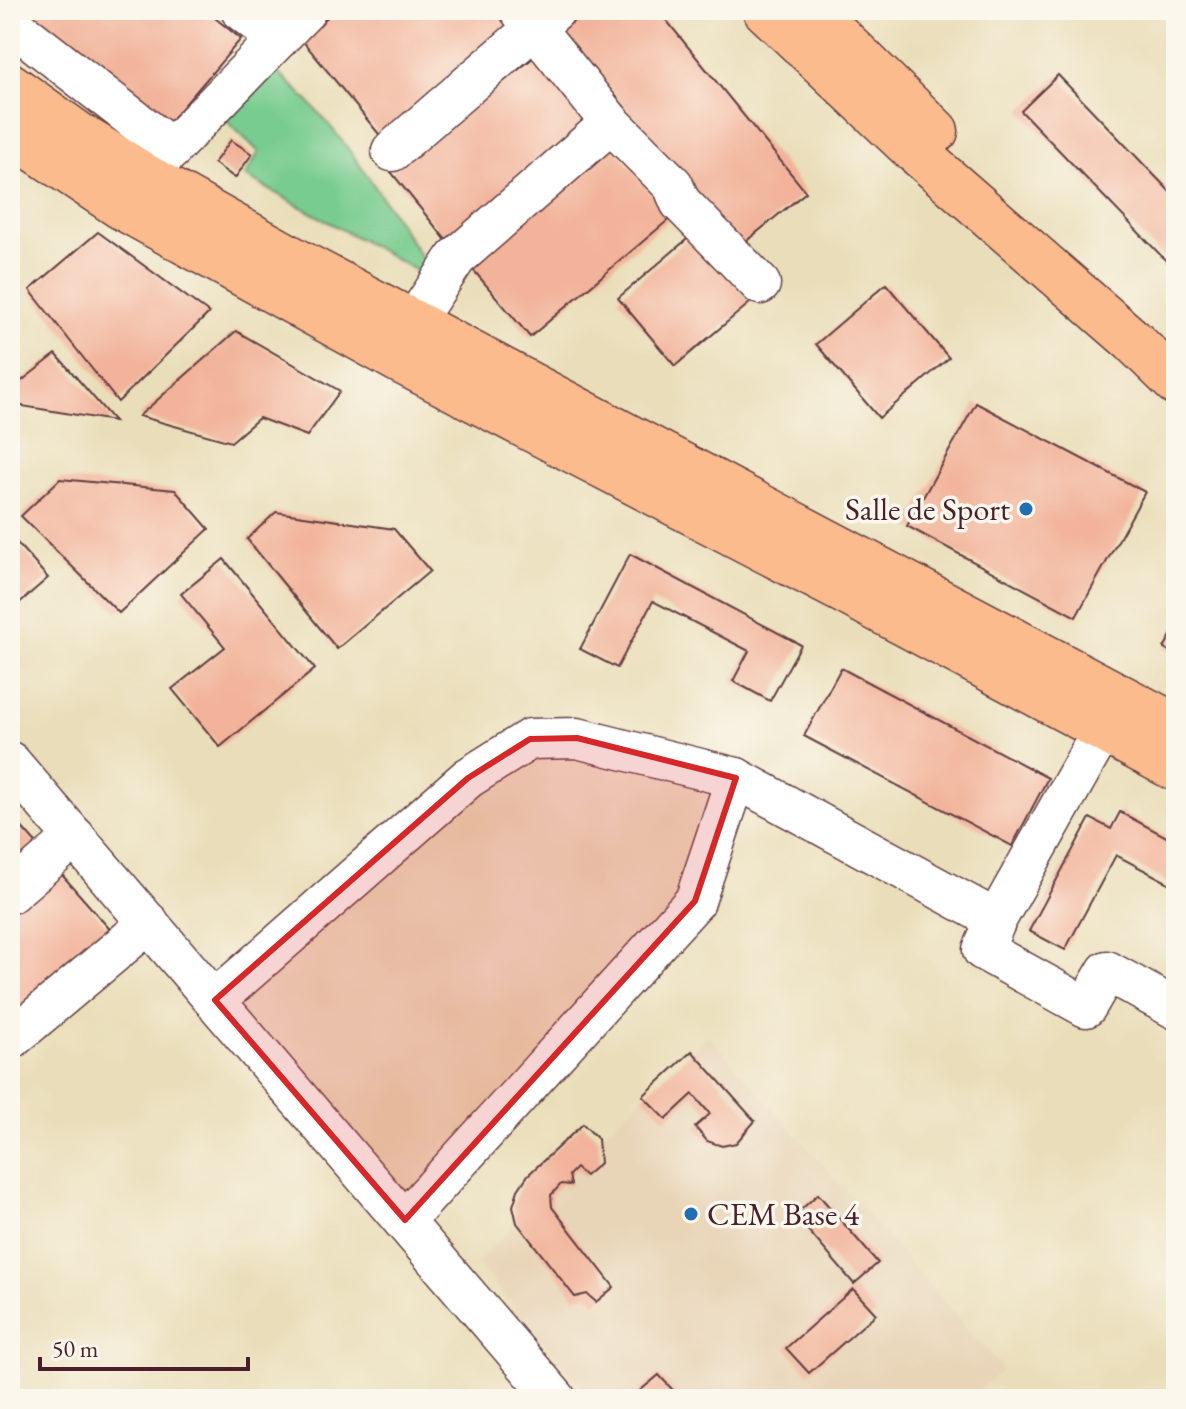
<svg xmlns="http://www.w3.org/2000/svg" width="1186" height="1409" font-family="'EB Garamond',serif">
	<rect width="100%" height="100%" fill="#fbf7ec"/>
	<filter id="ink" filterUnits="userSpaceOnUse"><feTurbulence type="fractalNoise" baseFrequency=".0125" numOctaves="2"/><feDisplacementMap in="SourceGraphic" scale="16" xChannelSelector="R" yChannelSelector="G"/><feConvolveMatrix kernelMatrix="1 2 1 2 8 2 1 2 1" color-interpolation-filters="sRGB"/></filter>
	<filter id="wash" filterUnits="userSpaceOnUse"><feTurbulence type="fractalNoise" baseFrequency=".006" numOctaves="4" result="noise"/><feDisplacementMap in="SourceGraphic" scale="32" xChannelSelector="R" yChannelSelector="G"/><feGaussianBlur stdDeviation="1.8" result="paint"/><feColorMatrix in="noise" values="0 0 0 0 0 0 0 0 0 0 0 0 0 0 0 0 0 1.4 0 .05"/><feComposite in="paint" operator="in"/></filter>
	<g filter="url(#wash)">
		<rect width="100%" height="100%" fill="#eadeba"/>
		<polygon fill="#e8d4b7" points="708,1035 1003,1369 970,1399 592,1399 477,1263 517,1223 513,1206 518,1190 528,1175 583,1124 598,1139"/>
		<path fill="#78cc8f" stroke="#61765d" stroke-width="2" d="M272 68C337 119 384 202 430 270L426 276 245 176 259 152 223 117Z"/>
		<g id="blocks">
			<g fill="#f2b39a">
				<polygon points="26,10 205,10 241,39 169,123"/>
				<polygon points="336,10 496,10 514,32 383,139 301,39"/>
				<polygon points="587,10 658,10 806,192 739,247 562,31"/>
				<polygon points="539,53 598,125 450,245 391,172"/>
				<polygon points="1058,75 1176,198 1176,271 1021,111"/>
				<polygon points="231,140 252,154 235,178 214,163"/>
				<polygon points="613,146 673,216 530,337 470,266"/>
				<polygon points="98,232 209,313 118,402 30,290"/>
				<polygon points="693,234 751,302 675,366 618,298"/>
				<polygon points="886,284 949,358 879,418 816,344"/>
				<polygon points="236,331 340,391 307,436 259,418 231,442 139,416"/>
				<polygon points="56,354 114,421 10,404 10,390"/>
				<polygon points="976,403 1145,492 1076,617 907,526"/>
				<polygon points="60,479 175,490 209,529 119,613 21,516"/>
				<polygon points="276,512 394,529 430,571 337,649 247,539"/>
				<polygon points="10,535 48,578 10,611"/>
				<polygon points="630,554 801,645 770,701 733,681 749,651 653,601 617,668 580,649"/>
				<polygon points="224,559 315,669 220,747 172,689 225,647 181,594"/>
				<polygon points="1176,627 1176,655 1164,648"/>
				<polygon points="841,668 1048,778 1012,846 804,736"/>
				<polygon points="1120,812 1176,842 1176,887 1116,855 1065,950 1029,931 1090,818 1111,829"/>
				<polygon points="10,814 41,849 10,876"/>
				<polygon points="56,868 114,934 10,1025 10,908"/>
				<polygon points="692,1051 755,1121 736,1143 722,1146 707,1141 695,1127 710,1114 693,1094 666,1119 643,1096"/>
				<polygon points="583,1124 598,1139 600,1163 585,1176 576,1168 569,1175 571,1185 561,1184 551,1195 552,1207 614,1287 596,1302 587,1294 575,1297 517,1223 513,1206 518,1190 528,1175"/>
				<polygon points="818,1194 878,1263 854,1284 795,1215"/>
				<polygon points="853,1289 876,1314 809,1373 786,1348"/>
				<polygon points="659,1375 681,1399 630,1399"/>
			</g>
		</g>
	</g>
	<g filter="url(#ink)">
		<use href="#blocks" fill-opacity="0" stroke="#623c40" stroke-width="2"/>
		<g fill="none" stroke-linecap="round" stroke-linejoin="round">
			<defs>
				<g id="minor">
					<polyline points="241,10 278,39"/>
					<polyline points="520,10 611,123 673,185 680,202 760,284"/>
					<polyline points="10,23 172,149"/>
					<polyline points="392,151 555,10"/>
					<polyline points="126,200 145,176 306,10"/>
					<polyline points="413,323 456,258 611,123"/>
					<polyline points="1103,730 996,920 983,950 1086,1007 1107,971 1176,1009"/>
					<polyline points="10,762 556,1399"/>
					<polyline points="10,893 75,837"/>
					<polyline points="215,1000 468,778 530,739 577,738 736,778 996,920"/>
					<polyline points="10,1040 149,923"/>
					<polyline points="405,1220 695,901 736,778"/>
				</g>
				<g id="major">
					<polyline points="765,10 909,146 1132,340 1176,383"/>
					<polyline points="812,10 936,131"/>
					<polyline points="10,85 81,136 145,176 297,261 1176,726"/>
					<polyline points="10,133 121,207 400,361 845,592 1176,769"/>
				</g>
			</defs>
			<use href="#minor" stroke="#623c40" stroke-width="43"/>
			<use href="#major" stroke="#623c40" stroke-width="47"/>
			<use href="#minor" stroke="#fff" stroke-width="40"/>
			<use href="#major" stroke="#fbbb8c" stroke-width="44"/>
		</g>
	</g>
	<path fill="#d62828" fill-opacity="0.2" stroke="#d62828" stroke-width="6" stroke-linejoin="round" d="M577 738 736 778 695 901 405 1220 215 1000 468 778 530 739Z"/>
	<g fill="#1f6fb2" stroke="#fbf7ec" stroke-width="3">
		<circle cx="1026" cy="509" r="8"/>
		<circle cx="691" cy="1214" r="8"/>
	</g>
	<g text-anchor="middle" stroke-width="7" stroke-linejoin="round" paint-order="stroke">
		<g font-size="32" fill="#4a1f2b" stroke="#fbf7ec" text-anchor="end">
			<text x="1010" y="520">Salle de Sport</text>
			<text x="707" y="1225" text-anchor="start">CEM Base 4</text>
		</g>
	</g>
	<rect width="1186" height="1409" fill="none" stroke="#fbf7ec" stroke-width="40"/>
	<path d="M40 1357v12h208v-12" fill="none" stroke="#4a1f2b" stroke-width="4"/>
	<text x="52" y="1357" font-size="24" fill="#4a1f2b" stroke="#fbf7ec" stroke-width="6" paint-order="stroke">50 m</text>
</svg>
